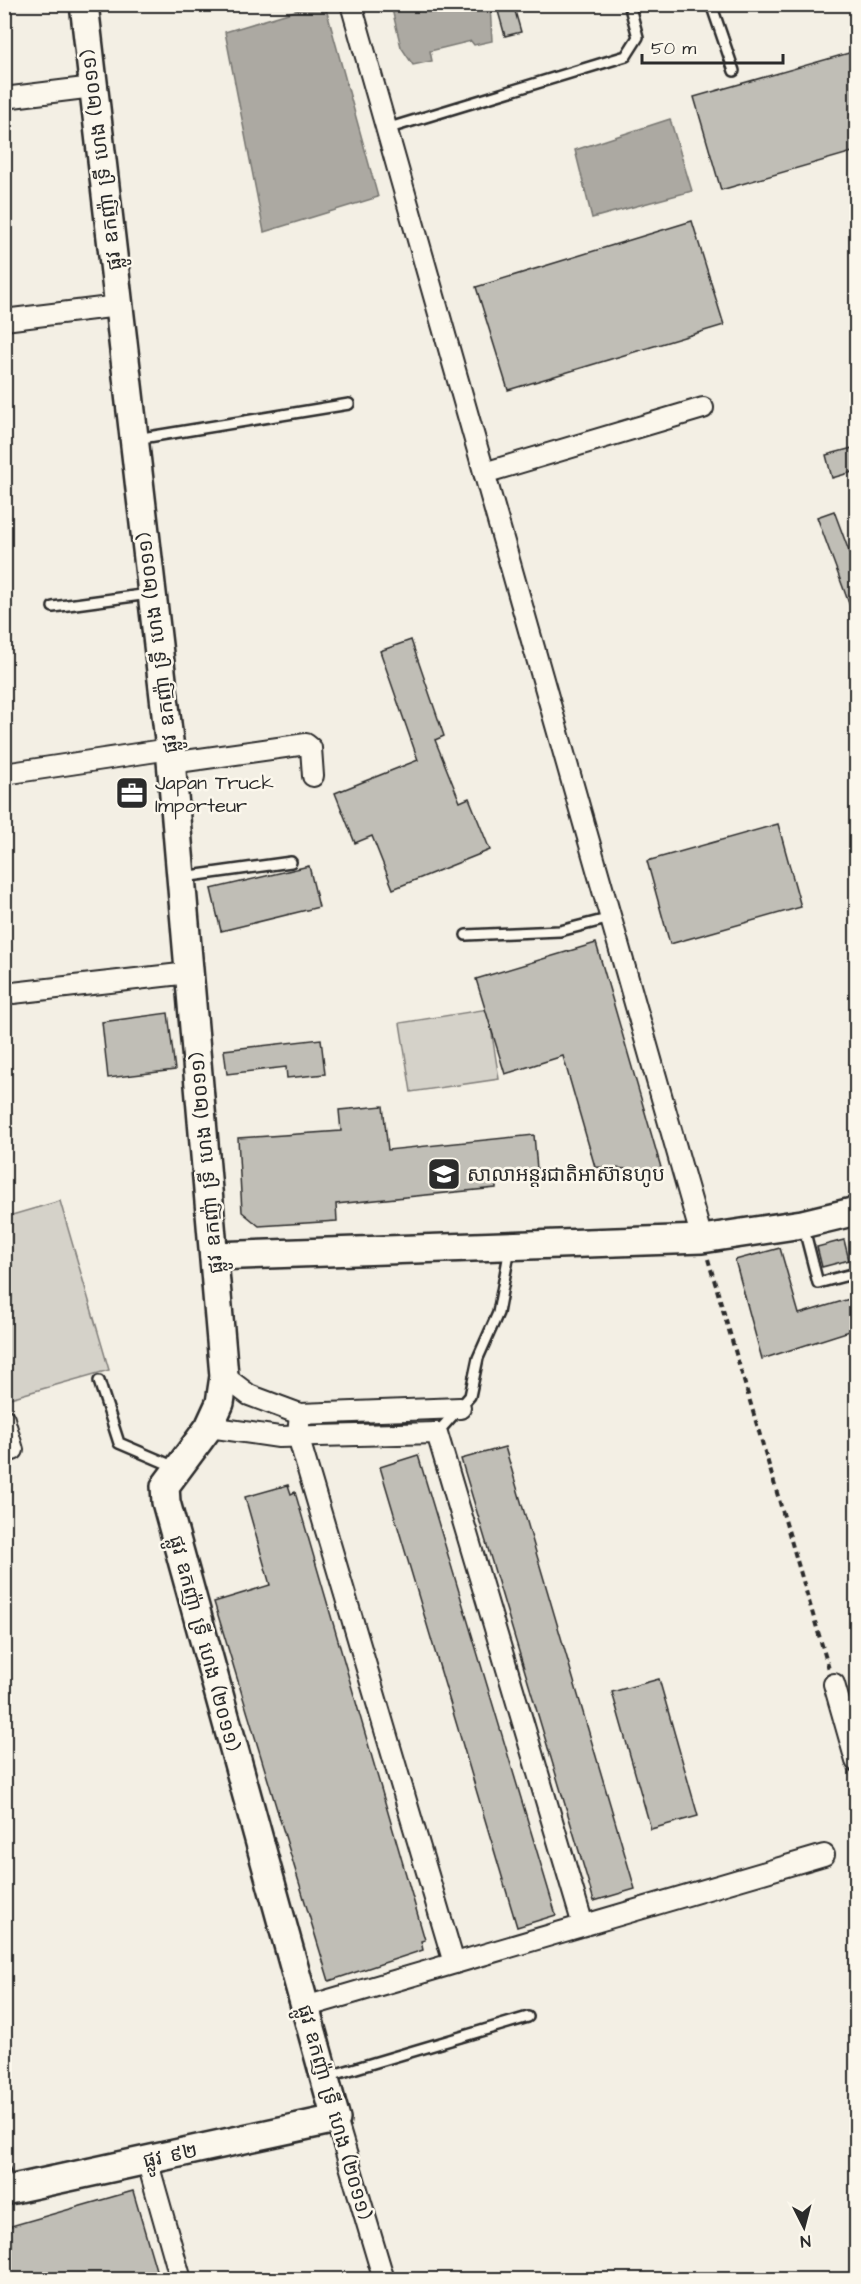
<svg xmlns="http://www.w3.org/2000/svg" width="861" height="2284" font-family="'Architects Daughter','Noto Sans Khmer',sans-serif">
	<rect width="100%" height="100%" fill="#f3efe4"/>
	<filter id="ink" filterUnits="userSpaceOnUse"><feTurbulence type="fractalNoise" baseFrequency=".0167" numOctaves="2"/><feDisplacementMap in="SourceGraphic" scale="12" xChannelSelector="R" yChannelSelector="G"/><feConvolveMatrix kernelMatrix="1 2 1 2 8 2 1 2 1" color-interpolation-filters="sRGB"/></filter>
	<g filter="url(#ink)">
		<g fill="#d5d2c9" stroke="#807e7a" stroke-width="1.5">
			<polygon points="488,1009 499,1079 411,1092 400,1023"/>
			<polygon points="60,1201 109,1370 10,1398 4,1380 5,1217"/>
		</g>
		<g fill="#aca9a2" stroke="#787772" stroke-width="1.5">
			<polygon points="315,5 325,5 378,197 264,232 225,32"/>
			<polygon points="391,5 490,5 492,41 474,45 471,41 430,51 432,61 413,65 401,47"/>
			<polygon points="670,119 692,191 592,218 575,150"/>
		</g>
		<g fill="#c0beb6" stroke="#2b2b2b" stroke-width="1.5">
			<polygon points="496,4 513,4 521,32 505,36"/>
			<polygon points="856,51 856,151 721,190 694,97"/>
			<polygon points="692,221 724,325 508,390 476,287"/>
			<polygon points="856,447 856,471 832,478 826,455"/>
			<polygon points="834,511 856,570 856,617 854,617 817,517"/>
			<polygon points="411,640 444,736 435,740 460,802 469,798 490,850 393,889 372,836 355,843 335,793 418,760 380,651"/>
			<polygon points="778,824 801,907 670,944 647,861"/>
			<polygon points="309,866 319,907 221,931 211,889"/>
			<polygon points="596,943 662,1171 595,1167 563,1056 505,1074 476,979"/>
			<polygon points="168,1013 175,1070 108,1078 102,1022"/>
			<polygon points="321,1039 325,1074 287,1078 286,1067 227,1074 224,1050"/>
			<polygon points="383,1106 388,1150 534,1135 538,1180 496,1184 496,1188 336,1204 337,1221 259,1226 242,1212 238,1138 341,1131 339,1110"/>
			<polygon points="844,1240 849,1260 822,1267 817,1247"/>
			<polygon points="780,1248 799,1314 856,1297 856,1329 762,1359 735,1260"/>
			<polygon points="505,1447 635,1889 594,1901 461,1459"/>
			<polygon points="418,1455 556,1915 517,1927 380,1467"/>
			<polygon points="288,1485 291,1494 295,1492 425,1940 421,1941 423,1950 329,1981 214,1602 270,1585 245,1497"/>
			<polygon points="659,1679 698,1816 651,1829 612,1692"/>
			<polygon points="133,2191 159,2280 4,2280 4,2228"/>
		</g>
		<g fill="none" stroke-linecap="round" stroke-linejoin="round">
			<defs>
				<g id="lane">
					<polyline points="711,4 734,71"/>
					<polyline points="386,129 626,56 638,37 629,4"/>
					<polyline points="136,439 349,404"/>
					<polyline points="53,607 149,594"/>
					<polyline points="183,877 291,862"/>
					<polyline points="466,935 560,931 611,918"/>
					<polyline points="803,1225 818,1283 856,1273"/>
					<polyline points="99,1381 119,1443 175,1467"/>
					<polyline points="437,1433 470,1396 478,1358 498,1313 510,1248"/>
					<polyline points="326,2077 528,2017"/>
					<polyline points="4,2170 10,2187"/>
				</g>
				<g id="street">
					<polyline points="351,4 702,1239"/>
					<polyline points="4,98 93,87"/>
					<polyline points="4,320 118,306"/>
					<polyline points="484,473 703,408"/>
					<polyline points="171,763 306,744 311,748 313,776"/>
					<polyline points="4,774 170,749"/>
					<polyline points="4,994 189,973"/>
					<polyline points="224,1376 249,1395 300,1414 460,1408"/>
					<polyline points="300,1414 298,1436 454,1963"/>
					<polyline points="4,1419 13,1450"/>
					<polyline points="209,1427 279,1437 437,1433 583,1925"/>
					<polyline points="834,1684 856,1761"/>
					<polyline points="305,2007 824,1855"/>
					<polyline points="336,2119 384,2280"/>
					<polyline points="147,2160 181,2280"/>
				</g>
				<g id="secondary">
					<polyline points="214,1256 702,1239 802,1224 856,1211"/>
					<polyline points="4,2191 336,2119 166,1502 165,1486 209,1427 220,1403 224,1376 170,749 84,4"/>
				</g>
			</defs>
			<use href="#lane" stroke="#2b2b2b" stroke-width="14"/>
			<use href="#street" stroke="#2b2b2b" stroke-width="24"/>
			<use href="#secondary" stroke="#2b2b2b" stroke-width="32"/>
			<polyline stroke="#2b2b2b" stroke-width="4" stroke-dasharray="6 4.5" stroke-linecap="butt" points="708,1259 829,1669"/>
			<use href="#lane" stroke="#fbf7ec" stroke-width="9"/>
			<use href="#street" stroke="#fbf7ec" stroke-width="20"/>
			<use href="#secondary" stroke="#fbf7ec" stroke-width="27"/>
		</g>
	</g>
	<defs>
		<symbol id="office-square" viewBox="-11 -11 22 22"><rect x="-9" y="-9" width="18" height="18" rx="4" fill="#2b2b2b" stroke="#fbf7ec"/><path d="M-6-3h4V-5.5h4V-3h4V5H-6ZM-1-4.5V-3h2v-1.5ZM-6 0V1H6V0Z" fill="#fff"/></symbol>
		<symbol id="school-square" viewBox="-11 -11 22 22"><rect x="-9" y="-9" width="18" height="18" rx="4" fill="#2b2b2b" stroke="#fbf7ec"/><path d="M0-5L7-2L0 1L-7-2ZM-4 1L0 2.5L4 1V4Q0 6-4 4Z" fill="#fff"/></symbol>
	</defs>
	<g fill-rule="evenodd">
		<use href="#office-square" x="113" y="774" width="38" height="38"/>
		<use href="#school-square" x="425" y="1155" width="38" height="38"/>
	</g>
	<g text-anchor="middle" stroke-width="5" stroke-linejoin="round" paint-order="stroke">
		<g font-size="20" fill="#2b2b2b" stroke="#fbf7ec">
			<text transform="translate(101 160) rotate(-97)" y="7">ផ្លូវ ឧកញ៉ា ទ្រី ហេង (២០១១)</text>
			<text transform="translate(157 643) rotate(-97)" y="7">ផ្លូវ ឧកញ៉ា ទ្រី ហេង (២០១១)</text>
			<text transform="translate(206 1163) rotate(-95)" y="7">ផ្លូវ ឧកញ៉ា ទ្រី ហេង (២០១១)</text>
			<text transform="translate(205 1643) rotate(75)" y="7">ផ្លូវ ឧកញ៉ា ទ្រី ហេង (២០១១)</text>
			<text transform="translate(335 2112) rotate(74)" y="7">ផ្លូវ ឧកញ៉ា ទ្រី ហេង (២០១១)</text>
			<text transform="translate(170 2155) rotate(-12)" y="7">ផ្លូវ ៩២</text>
		</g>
		<g font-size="20" fill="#2b2b2b" stroke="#fbf7ec" text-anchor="start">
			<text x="155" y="789">Japan Truck<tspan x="155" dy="23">Importeur</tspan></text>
			<text x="467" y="1181">សាលាអន្ដរជាតិអាស៊ានហូប</text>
		</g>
	</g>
	<rect width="861" height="2284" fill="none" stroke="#fbf7ec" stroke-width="24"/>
	<rect x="12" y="12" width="837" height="2260" fill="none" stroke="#2b2b2b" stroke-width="2" filter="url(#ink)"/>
	<g transform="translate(804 2227) rotate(174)" stroke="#fbf7ec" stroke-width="4.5" paint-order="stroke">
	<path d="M0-4.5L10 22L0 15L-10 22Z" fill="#2b2b2b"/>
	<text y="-9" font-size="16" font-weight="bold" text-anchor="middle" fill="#2b2b2b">N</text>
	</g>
	<path d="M642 54v9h141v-9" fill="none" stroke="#2b2b2b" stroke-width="3"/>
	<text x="651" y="54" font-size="18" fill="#2b2b2b" stroke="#fbf7ec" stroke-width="4.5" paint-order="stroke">50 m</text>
</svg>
